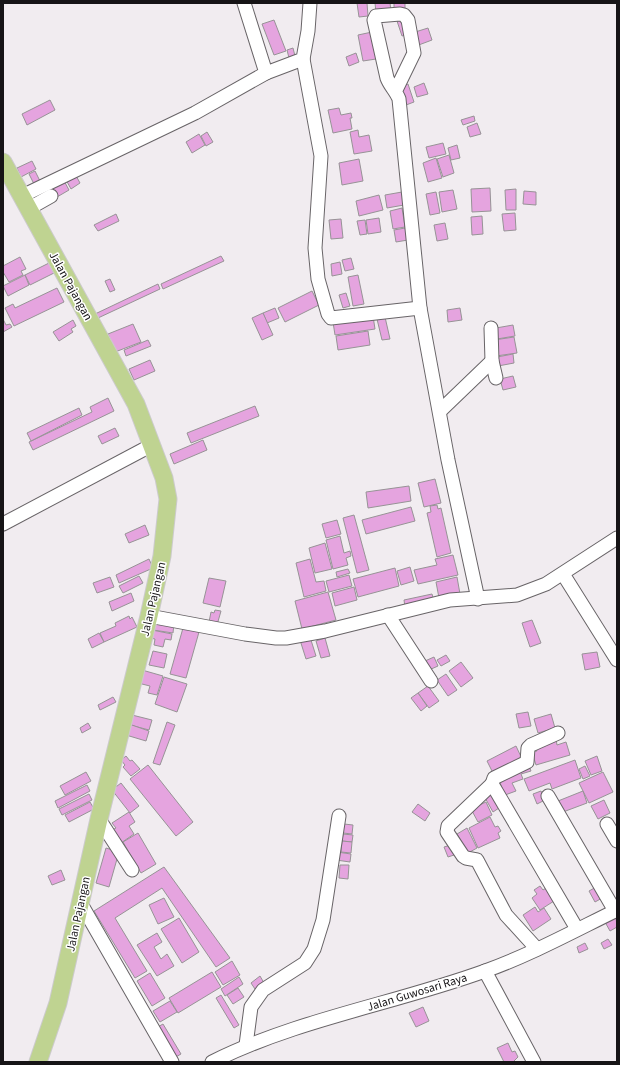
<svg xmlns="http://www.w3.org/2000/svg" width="620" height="1065" font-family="'Source Sans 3',sans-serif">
	<rect width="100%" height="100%" fill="#f1ecf0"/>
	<g fill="#e5a4df" stroke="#979396">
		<polygon points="357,3 367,3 368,16 359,17"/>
		<polygon points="375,3 390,3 391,11 376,13"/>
		<rect x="394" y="3" width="11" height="8"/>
		<polygon points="404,19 409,34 402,36 397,21"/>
		<polygon points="274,20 286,51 274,55 262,24"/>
		<polygon points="428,28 432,40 416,46 412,33"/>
		<polygon points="372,32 376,59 363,61 358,35"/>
		<polygon points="293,48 295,56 289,58 287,50"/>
		<polygon points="356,53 359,62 349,66 346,57"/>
		<polygon points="424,83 428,94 417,97 414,87"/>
		<polygon points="408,84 414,102 406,105 400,87"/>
		<polygon points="50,100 55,110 27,125 22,114"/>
		<polygon points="339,108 341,115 351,113 352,118 350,118 352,129 333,133 328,110"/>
		<polygon points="474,116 475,121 463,125 461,120"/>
		<polygon points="477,123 481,134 470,137 467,127"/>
		<polygon points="358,130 359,137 369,135 372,151 354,154 350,132"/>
		<polygon points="207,132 213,142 206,146 201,136"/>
		<polygon points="199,134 205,145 192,153 186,142"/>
		<polygon points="443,143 446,154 429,158 426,147"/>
		<polygon points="457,145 460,158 451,160 448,148"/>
		<polygon points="449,155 454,173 443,177 437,159"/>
		<polygon points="436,158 442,178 428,182 423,163"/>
		<polygon points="359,159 363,181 342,185 339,163"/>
		<polygon points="32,161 36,169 21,177 17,168"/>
		<polygon points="35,171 41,183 35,186 29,174"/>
		<polygon points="74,172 80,183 71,189 65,178"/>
		<polygon points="63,179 69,190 57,197 51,186"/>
		<polygon points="490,188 491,211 472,212 471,189"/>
		<polygon points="516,189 516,210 506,210 505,190"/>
		<polygon points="453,190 457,209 442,212 439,192"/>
		<polygon points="524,191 536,192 536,205 523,204"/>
		<polygon points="402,192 404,205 387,208 385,195"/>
		<polygon points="436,192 440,213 430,215 426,194"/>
		<polygon points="379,195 383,210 359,216 356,201"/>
		<polygon points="402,208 405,227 393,229 390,211"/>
		<polygon points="515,213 516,230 504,231 502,214"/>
		<polygon points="116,214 119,221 98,231 94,225"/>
		<polygon points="482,216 483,234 472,235 471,217"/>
		<polygon points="379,218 381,232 368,234 366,220"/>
		<polygon points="341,219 343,238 331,239 329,220"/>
		<polygon points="365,220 367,234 360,235 357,221"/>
		<polygon points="445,223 448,239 437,241 434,225"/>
		<polygon points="405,228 408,240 396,242 394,230"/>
		<polygon points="221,256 224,261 163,289 161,284"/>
		<polygon points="20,257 26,269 21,271 23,275 9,282 3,272 3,266"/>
		<polygon points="351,258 354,269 345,271 342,260"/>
		<polygon points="340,262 342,274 332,276 331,264"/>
		<polygon points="49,263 54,273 30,285 25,275"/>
		<polygon points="25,275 29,285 8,296 3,286"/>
		<polygon points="358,275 364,304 353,306 348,277"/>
		<polygon points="110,279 115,290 110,292 105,281"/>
		<polygon points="158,284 160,289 98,318 95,314"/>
		<polygon points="57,288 64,302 14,326 5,308 13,304 15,308"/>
		<polygon points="312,291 319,305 285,322 278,308"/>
		<polygon points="346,293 350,306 343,308 339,295"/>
		<polygon points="275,308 279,318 267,323 263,313"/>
		<polygon points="460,308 462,320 448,322 447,310"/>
		<polygon points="263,313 273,335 262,340 252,318"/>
		<polygon points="373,316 375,329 335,335 333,322"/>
		<polygon points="385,317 390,339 382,340 377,319"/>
		<polygon points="3,319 6,325 10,324 12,327 3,332"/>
		<polygon points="73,320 76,326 71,329 73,332 59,341 53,332"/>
		<polygon points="133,324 141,342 115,352 108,334"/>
		<polygon points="513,325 515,336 497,339 496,328"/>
		<polygon points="368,331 370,345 338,350 336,336"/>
		<polygon points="514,337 517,353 496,356 494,340"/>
		<polygon points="148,340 151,346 126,356 124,350"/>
		<polygon points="513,354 514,363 498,366 497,357"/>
		<polygon points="150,360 155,371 134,380 129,369"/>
		<polygon points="513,376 516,387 503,390 500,379"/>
		<polygon points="108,398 114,411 33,450 29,442 92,412 90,407"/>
		<polygon points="255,406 259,416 191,443 187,433"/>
		<polygon points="79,408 82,415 31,441 27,433"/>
		<polygon points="115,428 119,436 102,444 98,436"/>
		<polygon points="203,440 207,450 174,464 170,454"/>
		<polygon points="435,479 441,503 424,507 418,483"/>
		<polygon points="409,486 411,501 368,508 366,492"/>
		<polygon points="437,505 438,509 441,508 451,553 437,557 427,513 431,512 430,506"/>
		<polygon points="411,507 415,521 366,534 362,520"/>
		<polygon points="354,515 369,570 357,573 343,518"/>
		<polygon points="337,520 341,534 326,538 322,524"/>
		<polygon points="145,525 149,535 129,543 125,534"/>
		<polygon points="340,536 344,553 350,551 351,556 346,558 348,565 333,569 326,540"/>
		<polygon points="325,543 332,569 315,573 309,548"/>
		<polygon points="453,555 458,575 418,584 414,570 437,565 435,559"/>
		<polygon points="149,559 153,568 119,583 116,575"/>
		<polygon points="310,559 316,582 324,581 326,591 304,597 296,563"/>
		<polygon points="410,567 414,581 401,585 397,571"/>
		<polygon points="395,568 399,586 358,597 353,579"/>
		<polygon points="348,569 350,573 337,577 336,572"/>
		<polygon points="349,575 352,586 329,592 326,581"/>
		<polygon points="139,576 143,583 123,593 119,586"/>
		<polygon points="110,577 114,587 97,593 93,583"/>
		<polygon points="457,577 460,594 439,598 436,582"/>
		<polygon points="209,578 226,581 220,607 203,603"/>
		<polygon points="354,587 357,600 335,606 332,593"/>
		<polygon points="328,592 336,620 302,629 295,601"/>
		<polygon points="131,593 134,601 112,611 109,602"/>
		<polygon points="432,594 434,601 405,607 404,600"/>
		<polygon points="215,610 221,611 217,625 209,622 211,612 214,613"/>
		<polygon points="129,616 130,619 132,617 137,627 104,642 100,633 116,626 115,623"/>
		<polygon points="155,620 174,623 173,633 153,630"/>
		<polygon points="532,620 541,643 530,647 522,623"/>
		<polygon points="183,628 199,632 186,678 170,674"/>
		<polygon points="152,630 172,634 171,640 165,639 163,647 154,645 155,639 150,638"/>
		<polygon points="99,633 104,642 92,648 88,639"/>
		<polygon points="310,637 316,656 306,659 300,640"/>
		<polygon points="325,638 330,656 321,658 316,641"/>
		<polygon points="153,651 167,654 164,668 149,665"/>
		<polygon points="597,652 600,667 585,670 582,654"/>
		<polygon points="446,655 450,661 441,666 437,660"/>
		<polygon points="434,657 438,666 429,670 425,661"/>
		<polygon points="461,662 473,678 461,687 449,671"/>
		<polygon points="142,670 163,676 157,695 148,693 150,686 138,683"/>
		<polygon points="446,674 457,690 448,696 437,680"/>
		<polygon points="164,677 187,684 177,712 155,704"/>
		<polygon points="428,686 439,701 429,708 418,693"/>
		<polygon points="418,693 427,706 421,711 411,698"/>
		<polygon points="113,697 116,702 100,710 98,705"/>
		<polygon points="528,712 531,726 519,728 516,714"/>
		<polygon points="551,714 555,728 538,733 534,719"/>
		<polygon points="132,715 152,720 149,730 130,725"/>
		<polygon points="167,722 175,725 160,765 153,763"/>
		<polygon points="88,723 91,728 82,733 80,728"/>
		<polygon points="129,724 149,731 146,741 126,735"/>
		<polygon points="556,739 557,745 566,742 570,755 536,765 532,752 537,751 535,745"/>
		<polygon points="516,746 523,761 494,775 487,761"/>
		<polygon points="126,756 130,761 132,760 140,769 131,776 123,767 125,765 121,760"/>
		<polygon points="597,756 602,771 591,775 585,761"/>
		<polygon points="575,760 581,778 552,789 550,783 529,791 524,779"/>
		<polygon points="148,765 193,822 176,836 130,779"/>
		<polygon points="529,766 531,771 521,774 523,779 512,783 516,791 505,795 498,778"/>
		<polygon points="585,766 590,776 583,779 579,769"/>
		<polygon points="86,772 91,781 65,795 60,786"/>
		<polygon points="603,772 613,792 589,803 579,783"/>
		<polygon points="121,783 139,806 130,813 112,790"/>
		<polygon points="87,785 90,791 58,808 55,801"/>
		<polygon points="541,791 545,800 537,804 533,794"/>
		<polygon points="583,791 587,803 563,812 558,801"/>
		<polygon points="490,793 499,808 493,812 484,796"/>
		<polygon points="89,794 92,800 62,815 59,809"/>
		<polygon points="604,800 610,813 598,819 591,806"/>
		<polygon points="90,802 94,809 69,822 65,815"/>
		<polygon points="486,802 492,815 478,822 471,809"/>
		<polygon points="418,804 430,813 425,821 412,812"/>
		<polygon points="129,812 135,822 129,826 134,834 121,843 112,830 116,828 112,823"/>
		<polygon points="490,817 495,827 498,826 501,831 498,833 500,838 478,848 469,828"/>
		<polygon points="344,824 353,825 352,834 343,833"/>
		<polygon points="467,828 477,848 468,853 457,834"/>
		<polygon points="138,833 156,864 141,873 123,842"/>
		<polygon points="343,834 353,835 352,842 342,841"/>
		<polygon points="342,841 352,842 351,853 341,852"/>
		<polygon points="454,844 457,854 448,857 444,847"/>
		<polygon points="106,848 119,852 109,887 96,883"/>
		<polygon points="337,852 351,854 350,862 336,860"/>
		<polygon points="340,865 349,865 348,879 339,878"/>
		<polygon points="164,867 230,958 216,967 162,888 115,918 147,971 135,978 94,911"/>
		<polygon points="61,870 65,880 52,885 48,876"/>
		<polygon points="540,886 543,890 546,888 554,901 540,910 532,898 537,894 534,890"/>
		<polygon points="598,886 604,897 595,902 589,891"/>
		<polygon points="164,898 174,917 158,924 149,905"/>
		<polygon points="535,907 538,912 544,908 551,919 533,931 523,915"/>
		<polygon points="616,917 617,927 610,931 605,922"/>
		<polygon points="179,918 199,952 182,963 161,929"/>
		<polygon points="157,933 162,942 154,947 161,959 167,954 174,966 157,976 137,945"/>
		<polygon points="608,939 612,945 604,949 601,943"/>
		<polygon points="585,943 588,949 579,953 577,947"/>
		<polygon points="232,961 240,975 223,985 215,972"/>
		<polygon points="212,972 221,987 178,1013 169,998"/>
		<polygon points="150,973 165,998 152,1006 137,981"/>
		<polygon points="260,976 264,983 255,989 251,983"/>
		<polygon points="239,977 243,984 225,996 221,989"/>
		<polygon points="238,988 244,997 233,1004 227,995"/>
		<polygon points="221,995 239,1025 234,1028 216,998"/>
		<polygon points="170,1001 177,1012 160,1022 153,1011"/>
		<polygon points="423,1007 429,1021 416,1027 409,1013"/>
		<polygon points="163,1024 181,1054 174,1058 156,1028"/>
		<polygon points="508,1043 512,1052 515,1051 518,1057 513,1062 504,1062 497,1048"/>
	</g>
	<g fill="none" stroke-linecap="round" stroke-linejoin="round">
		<defs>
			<g id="minor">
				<polyline points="303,59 321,156 315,248 318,279 328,314 331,318 420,308"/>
				<polyline points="266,73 303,59 308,31 310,3"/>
				<path d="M396 90 414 53 408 20 404 15 400 14 376 16 374 20 387 78C390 86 396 91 399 99L420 308 448 460 478 599"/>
				<polyline points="22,196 195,113 266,73 244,3"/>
				<polyline points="28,209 51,196"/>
				<polyline points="491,328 492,361 496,378"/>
				<polyline points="440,411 492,361"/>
				<polyline points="3,524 152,445"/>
				<polyline points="563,574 617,660"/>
				<polyline points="388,615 431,681"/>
				<polyline points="149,616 245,634 276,638 286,638 325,631 450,600 517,595 546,584 617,538"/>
				<polyline points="558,733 531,745 528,748 527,762 494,778 492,784 577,929"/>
				<polyline points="492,784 448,826 447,832 463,856 466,858 477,860 506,915 537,949"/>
				<polyline points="548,796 615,911"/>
				<polyline points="99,819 132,870"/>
				<polyline points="607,824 617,841"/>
				<polyline points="80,902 172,1062"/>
				<polyline points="485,971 534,1062"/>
				<polyline points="246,1045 251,1007 263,990 305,963 314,949 323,920 339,816"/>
				<path d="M212 1062C298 1019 394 1004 485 971 530 955 574 931 617 910"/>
			</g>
			<polyline id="major" points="3,162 136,404 164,478 168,499 162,556 149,616 99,819 58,1003 38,1062"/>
		</defs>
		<use href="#minor" stroke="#686467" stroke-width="15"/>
		<use href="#major" stroke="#cccbcc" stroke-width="19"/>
		<use href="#minor" stroke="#fff" stroke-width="13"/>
		<use href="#major" stroke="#bfd391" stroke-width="17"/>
	</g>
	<g text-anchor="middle" stroke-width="3" stroke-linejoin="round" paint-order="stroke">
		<g font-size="12" fill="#161416" stroke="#fff">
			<text transform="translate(71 286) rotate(61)" y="4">Jalan Pajangan</text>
			<text transform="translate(153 599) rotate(-77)" y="4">Jalan Pajangan</text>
			<text transform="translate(78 914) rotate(-78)" y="4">Jalan Pajangan</text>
			<text transform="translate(417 992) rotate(-17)" y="4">Jalan Guwosari Raya</text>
		</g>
	</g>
	<rect width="620" height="1065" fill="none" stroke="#161416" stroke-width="8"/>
</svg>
